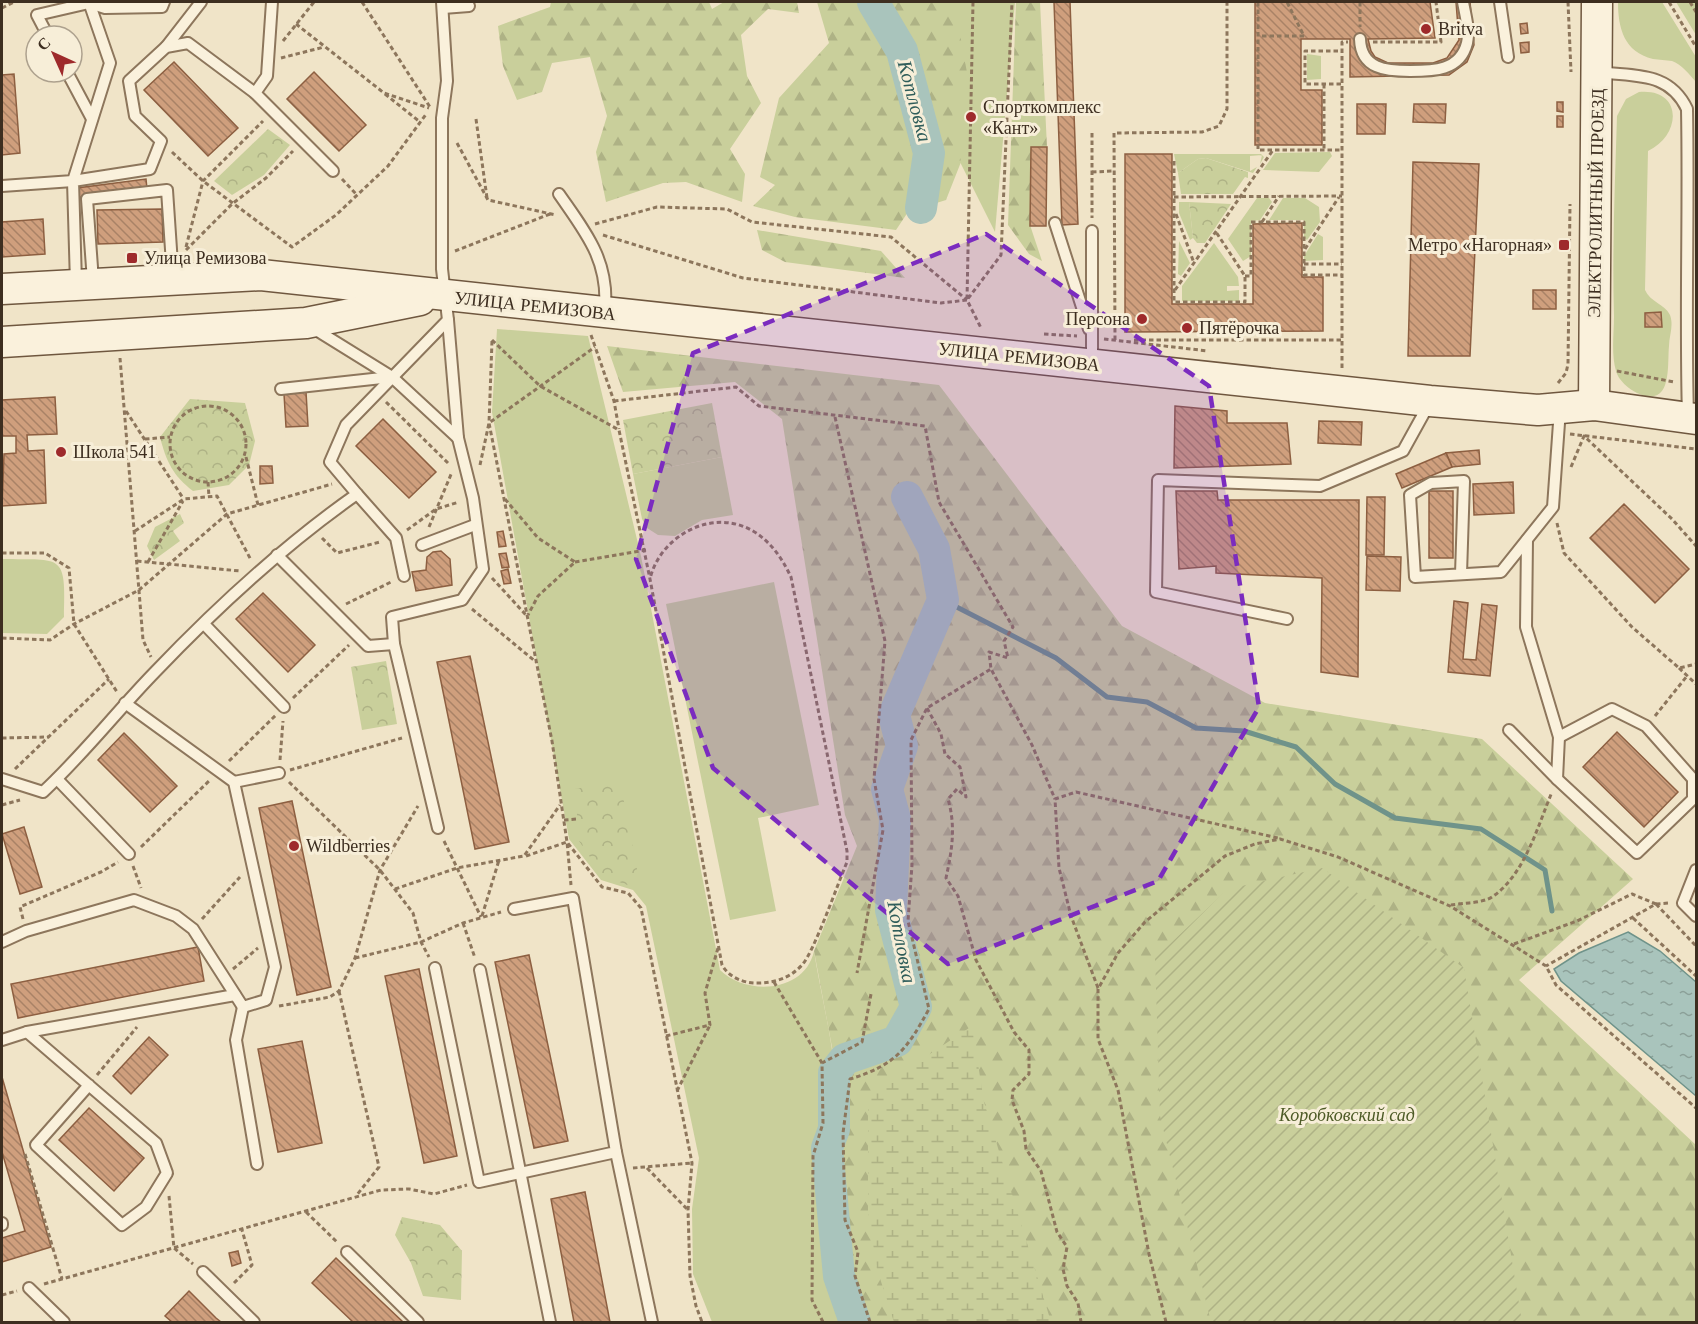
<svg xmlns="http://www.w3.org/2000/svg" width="1698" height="1324" font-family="Georgia,serif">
	<defs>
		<pattern id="forest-firs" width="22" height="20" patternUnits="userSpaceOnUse" patternTransform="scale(1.5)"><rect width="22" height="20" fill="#c9cf9b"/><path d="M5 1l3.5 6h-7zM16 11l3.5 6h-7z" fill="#aeb285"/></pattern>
		<pattern id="wetland-marsh" width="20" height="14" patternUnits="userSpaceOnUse" patternTransform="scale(1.5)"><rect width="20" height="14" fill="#c9cf9b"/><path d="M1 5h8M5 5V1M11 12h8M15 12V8" fill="none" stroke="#aeb285"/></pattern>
		<pattern id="park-crowns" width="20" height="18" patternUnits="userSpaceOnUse" patternTransform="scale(1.5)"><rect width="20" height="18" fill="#c9cf9b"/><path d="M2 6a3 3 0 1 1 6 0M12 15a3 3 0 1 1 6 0" fill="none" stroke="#aeb285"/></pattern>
		<pattern id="garden-furrows" width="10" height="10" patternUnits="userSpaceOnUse" patternTransform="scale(1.5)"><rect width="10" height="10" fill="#c9cf9b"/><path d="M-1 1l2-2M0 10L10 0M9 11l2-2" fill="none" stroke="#aeb285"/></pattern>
		<pattern id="water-ripples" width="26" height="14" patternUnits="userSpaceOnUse" patternTransform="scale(1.5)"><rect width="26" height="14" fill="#a9c4bc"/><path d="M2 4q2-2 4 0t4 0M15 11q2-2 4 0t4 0" fill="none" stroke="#8ba098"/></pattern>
		<pattern id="building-back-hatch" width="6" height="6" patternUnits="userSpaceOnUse" patternTransform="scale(1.5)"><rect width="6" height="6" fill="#cf9f7d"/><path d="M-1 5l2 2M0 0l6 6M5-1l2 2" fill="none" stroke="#a98266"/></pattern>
	</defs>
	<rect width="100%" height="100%" fill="#f0e4c8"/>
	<g fill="#c9cf9b">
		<polygon points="880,2 1015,2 995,232"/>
		<path d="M1618 2H1662L1696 57V82C1690 75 1681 64 1672 61 1666 60 1659 60 1653 59 1624 52 1618 28 1618 2Z"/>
		<polygon points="1676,2 1696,2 1696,35"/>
		<polygon points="1307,54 1321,56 1321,79 1307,80"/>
		<path d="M1639 92C1683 88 1682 135 1648 151L1645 290C1650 302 1665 304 1670 315 1674 326 1669 336 1669 346 1667 366 1673 409 1637 393 1629 389 1618 380 1616 371 1611 354 1614 333 1614 316 1612 249 1615 183 1617 116L1626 99Z"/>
		<polygon points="1330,152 1332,156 1319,172 1263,170 1275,153"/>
		<polygon points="1174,154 1261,154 1264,157 1260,164 1262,155 1250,156 1250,171 1257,167 1253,173 1206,158 1198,159 1178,173"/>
		<polygon points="1257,198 1269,198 1272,202 1260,220 1251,221 1251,256 1243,261 1228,239"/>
		<polygon points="1283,198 1305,198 1319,207 1320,222 1307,240 1304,238 1304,220 1269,220"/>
		<polygon points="1179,202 1189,202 1193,238 1190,240 1179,213"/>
		<polygon points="1318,234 1323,237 1323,260 1304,261 1304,256"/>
		<polygon points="1179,241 1190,263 1181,276 1178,274"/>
		<polygon points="1214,243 1238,277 1239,286 1227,286 1227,291 1239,290 1239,301 1182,301 1182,286"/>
		<path d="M497 329 588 336 641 556 720 970C746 996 805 993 814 951 823 1010 848 1092 830 1148L842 1276 858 1322H712L693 1274 692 1209 699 1158 646 906 633 890 601 880 569 839 492 412Z"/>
		<polygon points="722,457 733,515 702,520 675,536 658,535 647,528 642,519 633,474"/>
		<path d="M2 559C63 560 66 553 64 617L47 634 2 633Z"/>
		<polygon points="774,582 819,805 758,818 776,911 730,920 666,604"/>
	</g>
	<g fill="url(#forest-firs)">
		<polygon points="551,2 709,2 712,9 724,2 797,2 799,13 768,9 741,35 747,76 761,103 730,149 745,174 742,202 686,182 663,183 606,202 596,152 607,116 590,57 552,63 542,92 517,100 503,66 498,26 550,7"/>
		<polygon points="817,2 954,2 968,78 952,112 961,162 946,200 908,212 896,230 795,217 753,206 775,185 760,177 779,98 829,43"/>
		<polygon points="1016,2 1040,2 1047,147 1030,225 1042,261 1029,254 1008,225"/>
		<polygon points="757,230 881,251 905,278 785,262 762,250"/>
		<polygon points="607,346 939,385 1122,626 1265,703 1482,739 1633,879 1519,980 1696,1145 1696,1322 858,1322 842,1276 830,1148 836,1130 837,1074 814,951 857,846 845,815 782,419 735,382 623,392"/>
	</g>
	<polygon fill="url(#wetland-marsh)" points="972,1026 984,1102 1051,1322 894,1322 877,1269 868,1211 868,1095"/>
	<g fill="url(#park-crowns)">
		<polygon points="268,129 290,145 264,175 232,195 214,181"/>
		<polygon points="1206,158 1248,172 1248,178 1245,177 1233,194 1181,194 1178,173 1198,159"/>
		<polygon points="1189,202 1231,204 1205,243 1197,243 1193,238"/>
		<path d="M190 399 245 403 255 441 249 465 229 485 193 491C173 476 166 461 160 437Z"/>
		<polygon points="712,403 722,457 633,474 623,420"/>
		<polygon points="180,514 184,523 173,531 180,541 154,560 147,546 155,527"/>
		<polygon points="386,661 397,724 362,730 351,667"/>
		<polygon points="620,781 641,890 603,876 579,841 575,789"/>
		<polygon points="402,1217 440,1225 462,1251 461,1300 423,1296 411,1263 395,1235"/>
	</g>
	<polygon fill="url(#garden-furrows)" points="1322,868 1464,968 1522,1322 1211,1322 1160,1116 1155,958 1228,889"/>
	<polygon fill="url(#water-ripples)" stroke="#6f938a" stroke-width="1.5" points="1628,932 1660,951 1696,982 1696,1096 1561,981 1554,969 1579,953"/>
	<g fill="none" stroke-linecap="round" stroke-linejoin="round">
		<polyline stroke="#6f938a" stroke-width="5" points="943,600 1056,658 1107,697 1147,702 1196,728 1244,731 1296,747 1335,784 1395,818 1481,829 1545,870 1552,911"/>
		<g stroke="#a9c4bc" stroke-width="32">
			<polyline points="873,2 902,51 929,153 921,208"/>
			<polyline points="855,1322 839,1276 827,1148 834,1129 834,1073 845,1059 897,1041 916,1007 891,910 895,819 887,789 902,746 894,715 943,600 934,549 907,497"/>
		</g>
	</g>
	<g fill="url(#building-back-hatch)" stroke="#8d5f41" stroke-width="1.5">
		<polygon points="1054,2 1070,2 1078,224 1062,225"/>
		<polygon points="1255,2 1430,2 1435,38 1368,39 1371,51 1375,57 1388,63 1433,63 1447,58 1459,40 1456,2 1470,2 1474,45 1467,62 1449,75 1350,77 1350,39 1301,39 1301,90 1322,90 1322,145 1255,145"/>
		<polygon points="1527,23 1528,33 1521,34 1520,24"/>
		<polygon points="1529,42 1529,52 1521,53 1520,43"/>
		<polygon points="174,62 238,128 208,156 144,90"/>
		<polygon points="314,72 366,125 339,151 287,99"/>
		<polygon points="14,74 20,153 2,155 2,75"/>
		<polygon points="1557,102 1563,102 1563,112 1557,111"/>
		<polygon points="1357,104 1386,104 1385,134 1357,134"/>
		<polygon points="1414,104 1446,104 1445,123 1413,122"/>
		<rect x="1557" y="116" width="6" height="11"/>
		<polygon points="1031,147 1047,147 1046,226 1030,226"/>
		<polygon points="1125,154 1172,154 1172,304 1253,304 1253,224 1302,223 1302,277 1323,277 1323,331 1125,332"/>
		<polygon points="1413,162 1479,164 1470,356 1408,356"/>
		<polygon points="146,179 147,189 77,198 77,188"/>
		<polygon points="162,209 163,242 98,244 97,210"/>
		<polygon points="43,219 45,254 2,257 2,222"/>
		<rect x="1533" y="290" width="23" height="19"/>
		<polygon points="1661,312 1662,327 1645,327 1645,313"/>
		<polygon points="306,392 308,426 286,427 284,394"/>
		<polygon points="55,397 57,434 27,435 28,451 44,450 46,503 2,506 4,454 16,453 16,436 2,436 2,400"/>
		<polygon points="1175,406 1227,411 1227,423 1287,423 1291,464 1174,468"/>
		<polygon points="383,419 436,472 409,498 356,446"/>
		<polygon points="1319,421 1362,422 1361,445 1318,443"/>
		<polygon points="1479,450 1480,464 1452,467 1446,453"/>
		<polygon points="1446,453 1452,467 1402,488 1396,474"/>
		<polygon points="260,466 272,466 273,483 260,484"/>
		<polygon points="1513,482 1514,513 1474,515 1473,484"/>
		<polygon points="1176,491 1217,491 1218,500 1359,500 1358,677 1321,672 1322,578 1216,573 1216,566 1179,569"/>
		<rect x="1429" y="491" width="24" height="67"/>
		<polygon points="1367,497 1385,497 1384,555 1366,555"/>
		<polygon points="1624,504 1689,569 1655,603 1590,538"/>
		<polygon points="503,531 506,546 499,547 497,532"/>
		<polygon points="441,551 450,559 452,585 416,591 412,572 426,570 427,557 433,552"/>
		<polygon points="506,553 509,567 502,568 499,554"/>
		<polygon points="1367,556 1401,557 1400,591 1366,590"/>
		<polygon points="508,569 511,583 504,584 501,571"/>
		<polygon points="263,593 315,645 288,672 236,619"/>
		<polygon points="1454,601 1468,603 1463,659 1476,660 1482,604 1497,606 1490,676 1448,672"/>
		<polygon points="470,656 509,842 475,849 437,662"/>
		<polygon points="1617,732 1678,792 1644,827 1583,767"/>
		<polygon points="124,733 177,786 150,812 98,760"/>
		<polygon points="292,801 331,987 297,995 259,808"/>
		<polygon points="24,827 42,887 20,894 2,834"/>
		<polygon points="198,947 204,981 18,1018 11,984"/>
		<polygon points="529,955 568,1141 534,1148 495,962"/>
		<polygon points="419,969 457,1156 424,1163 385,976"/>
		<polygon points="149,1037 168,1055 131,1094 113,1076"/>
		<polygon points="302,1041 322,1143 278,1152 258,1049"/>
		<polygon points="2,1077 51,1247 2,1262 2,1238 25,1231 2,1152"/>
		<polygon points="89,1108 144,1158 114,1191 59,1140"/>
		<polygon points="585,1192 610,1322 574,1322 551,1199"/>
		<polygon points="238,1251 241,1263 232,1266 229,1253"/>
		<polygon points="336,1258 364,1285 403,1322 353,1322 312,1283"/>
		<polygon points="189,1291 216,1318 221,1322 172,1322 165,1316"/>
	</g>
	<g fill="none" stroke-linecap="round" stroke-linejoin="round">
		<defs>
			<g id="lane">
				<polyline points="1500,2 1508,57"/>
				<polyline points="443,8 469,6"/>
				<polyline points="48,36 37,15 89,3 105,8 162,7 164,2"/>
				<path d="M1360 39C1361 69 1386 71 1410 71 1433 71 1460 71 1467 43 1470 30 1465 14 1463 2"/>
				<polyline points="166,47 201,2"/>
				<polyline points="67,72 92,119"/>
				<path d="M1599 72C1635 77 1669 71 1687 109 1689 211 1685 313 1688 416"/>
				<polyline points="255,93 267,76 272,2"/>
				<polyline points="2,186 73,181 110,63 89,2"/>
				<path d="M559 194C586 233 609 260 605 310"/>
				<polyline points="1055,223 1089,329"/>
				<polyline points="93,281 87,199 167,190 173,279"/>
				<polyline points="76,283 73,181 150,169 161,141 135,116 129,81 166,47 188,43 255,93 333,171"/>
				<polyline points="313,328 392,377 458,438"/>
				<polyline points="1092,363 1092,231"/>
				<polyline points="281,389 391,377"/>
				<polyline points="357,494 396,538 404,576"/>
				<polyline points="1527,540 1526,627 1559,737 1557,779"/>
				<polyline points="422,545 475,525"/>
				<polyline points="277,555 368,646 394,644"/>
				<polyline points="1461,574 1464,481 1431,483 1410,495 1415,577 1501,572 1553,507 1560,409"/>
				<polyline points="1287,619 1156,592 1158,480 1320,486 1403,451 1429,404"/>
				<polyline points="204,624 284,707"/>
				<polyline points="1509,730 1557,779 1637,853 1693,799 1693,779 1646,726 1612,709 1559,737"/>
				<path d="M2 779 43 792C83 755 117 711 155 672 217 607 283 546 357 494L330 462 346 425 448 320 442 269V118L447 81 442 2"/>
				<polyline points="57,779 129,854"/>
				<polyline points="234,782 279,773"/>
				<polyline points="438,828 394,644 392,617 462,600 483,569 473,498 458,438 448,320"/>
				<polyline points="1696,870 1683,903 1696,916"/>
				<polyline points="2,942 26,931 134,900 176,916 193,929 243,1007 266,1000 275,967 234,782 125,703"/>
				<polyline points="435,968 479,1182 616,1152 573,898 514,909"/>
				<polyline points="480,970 550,1322"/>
				<polyline points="243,1007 236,1040 257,1164"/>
				<polyline points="27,1032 156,1143 167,1173 146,1207 122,1225 36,1145 89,1085"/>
				<polyline points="2,1040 27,1032 235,995"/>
				<polyline points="616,1152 652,1322"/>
				<polyline points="2,1223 2,1225"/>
				<polyline points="347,1252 418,1322"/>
				<polyline points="203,1272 254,1322"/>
				<polyline points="29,1288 64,1322"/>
			</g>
			<g id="secondary">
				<polyline points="2,289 261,275 1430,401 1538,410 1594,405 1696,419"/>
				<polyline points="2,342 306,323 420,300"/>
				<polyline points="1594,405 1597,2"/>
			</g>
		</defs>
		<use href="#lane" stroke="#8d765c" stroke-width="14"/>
		<use href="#secondary" stroke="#6f573f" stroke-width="33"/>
		<g stroke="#8d765c" stroke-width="3" stroke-dasharray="4.5 3" stroke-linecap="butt">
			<polyline points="362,2 430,107"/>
			<polyline points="973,2 967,300 1001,255 1012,2"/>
			<polyline points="1258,2 1258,150 1342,150"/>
			<polyline points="1360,2 1360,27"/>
			<polyline points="1568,2 1571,72"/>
			<polyline points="1669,2 1696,47"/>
			<polyline points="1690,2 1696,12"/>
			<polyline points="2,8 14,2"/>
			<polyline points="296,24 384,93 429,108"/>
			<polyline points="1262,36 1304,36 1287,2"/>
			<polyline points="283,41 314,2"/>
			<polyline points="1373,42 1441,42 1436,2"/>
			<polyline points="281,58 324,47"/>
			<polyline points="1324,84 1324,150"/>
			<polyline points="1341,84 1305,84 1305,51 1342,51"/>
			<polyline points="385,94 420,122"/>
			<polyline points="476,119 487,198"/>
			<polyline points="1092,133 1092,218"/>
			<polyline points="457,143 488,200 556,215"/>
			<polyline points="172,152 203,181 292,247 336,215 388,166 427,113"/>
			<polyline points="1174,161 1174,302 1245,302 1245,276 1216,232"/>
			<polyline points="1092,172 1114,171"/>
			<polyline points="342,179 357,195"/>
			<polyline points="1174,197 1342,196"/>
			<polyline points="1176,214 1194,263"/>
			<polyline points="1262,222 1279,196"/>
			<polyline points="595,224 657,207 727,209 752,222 891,237 967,300"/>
			<polyline points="603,235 743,278 941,303 967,300 981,328"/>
			<polyline points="186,247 203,181 263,121"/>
			<polyline points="1305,249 1339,197"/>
			<polyline points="186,250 232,204 266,178 293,151"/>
			<polyline points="455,251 550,214"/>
			<polyline points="1304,264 1342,264"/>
			<polyline points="1245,276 1251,276 1251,222 1304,222 1304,275 1342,275"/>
			<polyline points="1175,290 1273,150"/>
			<polyline points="1044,334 1077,336"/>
			<polyline points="591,335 614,401 619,429"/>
			<polyline points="1104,339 1208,351"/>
			<path d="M492 340 540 386 619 430 650 579 722 965C729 977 742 983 757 983 775 983 790 978 802 965 814 952 838 883 847 862V851L791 577C782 558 771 542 753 531 712 507 660 536 650 579"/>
			<polyline points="1115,340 1114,133 1202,132 1219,126 1227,109 1227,2"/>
			<polyline points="1134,340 1342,340"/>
			<polyline points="492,341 489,423 552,741 567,842 602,887 628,893 641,908 692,1163 688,1210 690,1276 696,1306 702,1322"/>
			<polyline points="120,358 143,640 151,657"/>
			<polyline points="1342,368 1342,42 1348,42"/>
			<polyline points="1617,371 1674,382"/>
			<polyline points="1558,383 1566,373 1568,364 1570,204"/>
			<polyline points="614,401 736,387 759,406 925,426 939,502 1013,627 1004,641 1008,658 989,652 991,669 1032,745 1055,799"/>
			<polyline points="386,402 450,465"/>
			<circle cx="208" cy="444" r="38"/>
			<polyline points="126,411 183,498"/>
			<polyline points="835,417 885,641 874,779 883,830 857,973"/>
			<polyline points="1570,434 1696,449"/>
			<polyline points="145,439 170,437"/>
			<polyline points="246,457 258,505"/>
			<polyline points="480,465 489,423 595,347"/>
			<polyline points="1571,467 1584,436 1672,519 1696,546"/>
			<polyline points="208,482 209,497"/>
			<polyline points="505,499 538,538 575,562 538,596 528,615"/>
			<polyline points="1557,523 1564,553 1632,627 1679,668 1696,664"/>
			<polyline points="429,527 452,472"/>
			<polyline points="407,530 436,509 459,502"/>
			<polyline points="135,531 184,499 217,496 251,560"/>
			<polyline points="322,538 337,553 380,542"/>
			<polyline points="2,553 45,553 69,568 74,624 117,692"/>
			<polyline points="137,561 240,571"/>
			<polyline points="148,562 183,501"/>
			<polyline points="575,562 646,550"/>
			<polyline points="492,578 526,615"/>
			<polyline points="346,604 391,582"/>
			<polyline points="472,609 536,662"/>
			<polyline points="2,638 50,640 74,624 139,590 227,514 332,484"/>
			<polyline points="1679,668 1696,684"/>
			<polyline points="293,698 349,645"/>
			<path d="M927 708 941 734 945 754 960 767 966 797 957 789 948 799C956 827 952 850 946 878L958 896 976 960 1014 1032 1029 1050V1074L1013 1090 1012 1100 1024 1131 1026 1149 1041 1171 1057 1232 1067 1247 1063 1269 1067 1286 1078 1303 1081 1322"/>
			<polyline points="1655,716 1687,676"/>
			<polyline points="2,738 48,737"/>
			<polyline points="280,760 283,721"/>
			<polyline points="229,761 276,715"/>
			<polyline points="15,769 109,679"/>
			<polyline points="290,770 402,738"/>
			<polyline points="289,782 380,870 413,913 421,942 429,957"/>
			<polyline points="2,805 20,800"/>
			<polyline points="564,820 577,819"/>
			<polyline points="444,841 481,917"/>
			<polyline points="141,847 209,781"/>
			<polyline points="526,856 567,842 571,885"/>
			<polyline points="133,866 141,888"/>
			<polyline points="395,889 457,868 524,856 560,805"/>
			<polyline points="1656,904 1696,946"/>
			<polyline points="1656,904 1669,903"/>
			<path d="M1451 905C1463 903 1483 903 1492 897 1525 875 1538 825 1552 792"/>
			<polyline points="482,916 499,860"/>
			<polyline points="1633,918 1696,976"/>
			<polyline points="23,919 20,907 101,872 118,862"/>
			<polyline points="202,919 240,877"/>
			<polyline points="463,923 475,958"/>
			<polyline points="1514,944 1577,921 1632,894 1656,904 1546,966"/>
			<polyline points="355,958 421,942 463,923 501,912"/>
			<polyline points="233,969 258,948"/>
			<polyline points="774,982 822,1063"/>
			<polyline points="1098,988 1071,916 1059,868 1055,799 1076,792 1278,838"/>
			<polyline points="339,991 379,1167 356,1196"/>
			<polyline points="279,1006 330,997 339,991 355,958 380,870 418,806"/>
			<polyline points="666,1036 710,1025 705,993 718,948"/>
			<polyline points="97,1075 137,1027"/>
			<polyline points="677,1091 710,1025"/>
			<polyline points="25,1154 62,1279"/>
			<polyline points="633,1168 692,1163"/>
			<polyline points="647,1168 687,1209"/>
			<polyline points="169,1196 174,1248 193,1264"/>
			<polyline points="306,1212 337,1242"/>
			<polyline points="234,1283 252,1265 242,1230"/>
			<polyline points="44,1284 381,1190 409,1189 434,1194 467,1185"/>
			<polyline points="2,1295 17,1291"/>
			<polyline points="823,1322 812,1300 813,1156 823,1123 822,1063 862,1042 871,994"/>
			<path d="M870 1322 855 1276 858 1252 845 1220 843 1133 850 1079C896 1065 907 1049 929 1009L908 921 912 865 911 740 927 708 991 669"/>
			<polyline points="1166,1322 1149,1254 1118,1090 1098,1039 1098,989 1118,953 1145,922 1225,856 1255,844 1280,839 1338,857 1450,906 1546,966 1556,985 1696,1108"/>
		</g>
		<use href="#lane" stroke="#faf1dc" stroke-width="10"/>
		<use href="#secondary" stroke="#faf1dc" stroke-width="30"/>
	</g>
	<path fill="#7b2cbf" fill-opacity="0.2" stroke="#7b2cbf" stroke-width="4.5" stroke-dasharray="12 8" stroke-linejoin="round" d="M986 234 1209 386 1259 707 1158 881 948 964 713 768 636 559 693 353Z"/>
	<g fill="#9e2a2b" stroke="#f7eed8" stroke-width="2">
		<circle cx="1426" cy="29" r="6"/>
		<circle cx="971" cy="117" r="6"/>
		<rect x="1558" y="239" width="12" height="12" rx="3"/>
		<rect x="126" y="252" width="12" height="12" rx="3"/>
		<circle cx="1142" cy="319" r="6"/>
		<circle cx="1187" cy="328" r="6"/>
		<circle cx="61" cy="452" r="6"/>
		<circle cx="294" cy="846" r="6"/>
	</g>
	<g text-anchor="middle" stroke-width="6" stroke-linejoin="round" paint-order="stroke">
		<g font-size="18" fill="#3d2e20" stroke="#f7eed8" text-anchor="start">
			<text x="1438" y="35">Britva</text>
			<text x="983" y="113">Спорткомплекс<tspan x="983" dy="21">«Кант»</tspan></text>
			<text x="1552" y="251" text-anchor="end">Метро «Нагорная»</text>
			<text x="144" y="264">Улица Ремизова</text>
			<text x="1130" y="325" text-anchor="end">Персона</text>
			<text x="1199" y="334">Пятёрочка</text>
			<text x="73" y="458">Школа 541</text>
			<text x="306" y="852">Wildberries</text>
		</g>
		<g font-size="18" fill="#3d2e20" stroke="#f7eed8">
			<text transform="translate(1596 203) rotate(-89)" y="6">ЭЛЕКТРОЛИТНЫЙ ПРОЕЗД</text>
			<text transform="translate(535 306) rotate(6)" y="6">УЛИЦА РЕМИЗОВА</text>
			<text transform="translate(1019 357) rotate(6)" y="6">УЛИЦА РЕМИЗОВА</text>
		</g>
		<g font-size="18" font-style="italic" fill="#4d5a26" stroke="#f7eed8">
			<text x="1347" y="1121">Коробковский сад</text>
		</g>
		<g font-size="20" font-style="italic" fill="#2f5d5a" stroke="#f7eed8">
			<text transform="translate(915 101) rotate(75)" y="7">Котловка</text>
			<text transform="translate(902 942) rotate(79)" y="7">Котловка</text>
		</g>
	</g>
	<rect width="1698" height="1324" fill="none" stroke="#3d2e20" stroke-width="6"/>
	<g transform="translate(54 54) rotate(315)"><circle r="28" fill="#f7eed8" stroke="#ada18e" stroke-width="1.5"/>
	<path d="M0-4.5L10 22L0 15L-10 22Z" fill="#9e2a2b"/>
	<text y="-9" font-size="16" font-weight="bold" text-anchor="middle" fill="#3d2e20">С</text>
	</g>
</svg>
